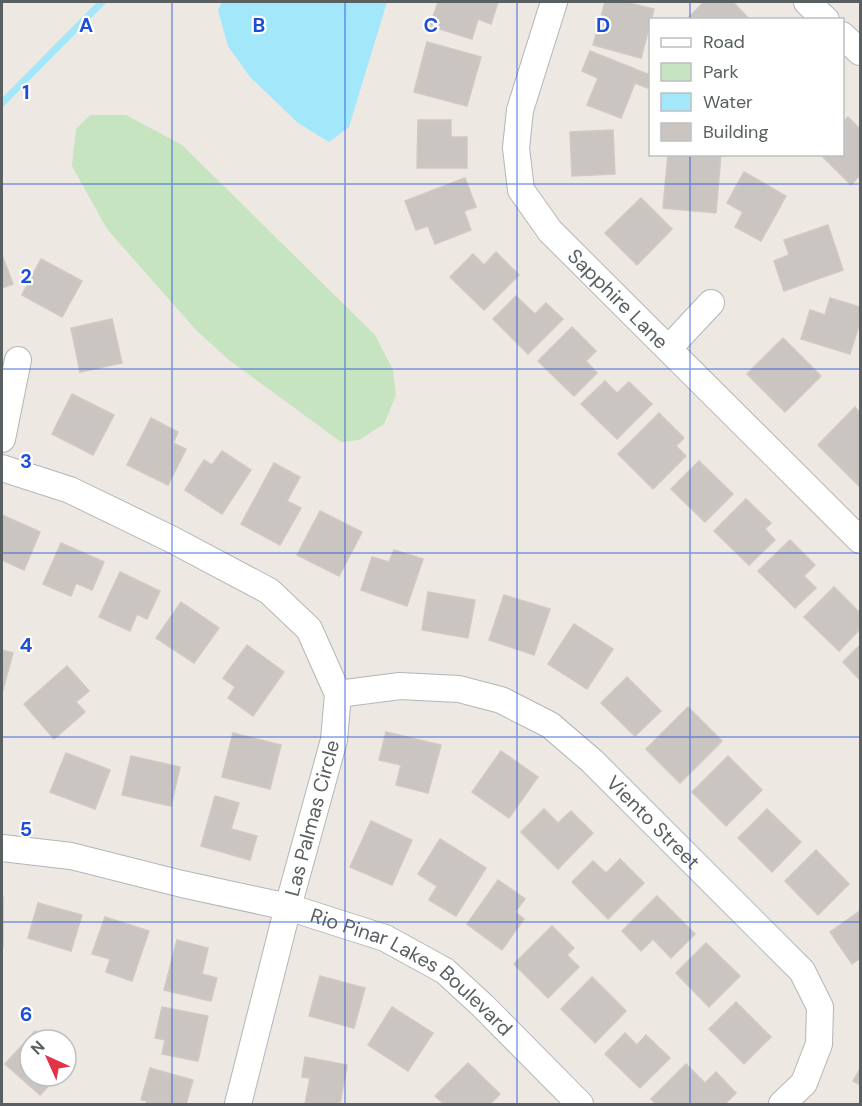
<svg xmlns="http://www.w3.org/2000/svg" width="862" height="1106" font-family="'DM Sans',sans-serif">
	<rect width="100%" height="100%" fill="#ede8e2"/>
	<polygon fill="#c6e4bf" points="90,115 126,115 182,145 375,335 393,370 396,395 384,424 359,440 341,442 229,360 196,330 107,229 72,166 76,129"/>
	<polygon fill="#a3e7fb" points="222,2 387,2 349,127 329,142 298,123 250,77 228,46 218,10"/>
	<g fill="none" stroke-linecap="round" stroke-linejoin="round">
		<polyline stroke="#a3e7fb" stroke-width="7" points="2,103 102,2"/>
	</g>
	<g fill="#cac5c1" stroke="#d1c9c1" stroke-width="1.5">
		<polygon points="438,2 498,2 491,24 478,19 472,39 430,26"/>
		<polygon points="605,2 625,2 654,9 641,58 593,45"/>
		<polygon points="704,2 733,2 750,20 686,20"/>
		<polygon points="427,42 481,57 467,106 414,92"/>
		<polygon points="590,51 650,75 650,89 635,83 621,118 587,105 598,78 582,71"/>
		<polygon points="848,117 860,129 860,175 851,185 820,154 842,154 842,123"/>
		<polygon points="418,120 451,120 451,137 467,137 467,168 417,168"/>
		<polygon points="613,130 615,174 572,176 570,132"/>
		<polygon points="668,154 721,154 716,213 663,208"/>
		<polygon points="744,172 786,196 761,241 735,227 743,212 727,203"/>
		<polygon points="465,178 476,207 464,211 471,230 435,244 428,226 416,230 405,201"/>
		<polygon points="641,198 672,229 637,265 605,233"/>
		<polygon points="828,225 843,270 784,291 774,261 789,255 784,240"/>
		<polygon points="496,252 519,275 484,310 450,277 473,254 484,265"/>
		<polygon points="2,255 13,284 2,288"/>
		<polygon points="41,259 82,281 62,317 22,295"/>
		<polygon points="516,296 535,314 546,303 563,319 528,354 493,319"/>
		<polygon points="830,298 860,307 860,322 850,354 801,339 810,310 825,315"/>
		<polygon points="112,319 122,363 80,372 71,328"/>
		<polygon points="572,327 596,351 586,361 597,373 574,396 538,361"/>
		<polygon points="783,338 821,376 785,412 747,374"/>
		<polygon points="605,381 617,393 629,382 652,404 617,439 581,404"/>
		<polygon points="72,394 114,415 93,455 52,434"/>
		<polygon points="855,407 860,413 860,487 818,445"/>
		<polygon points="659,413 684,438 676,446 686,456 653,489 618,454"/>
		<polygon points="151,418 178,432 173,443 186,449 168,485 127,465"/>
		<polygon points="222,451 251,470 222,514 185,490 204,460 212,465"/>
		<polygon points="699,461 733,494 705,522 671,489"/>
		<polygon points="274,463 300,477 287,501 301,508 280,545 241,524"/>
		<polygon points="746,499 771,523 765,529 775,540 749,565 714,531"/>
		<polygon points="320,511 362,532 339,576 297,555"/>
		<polygon points="2,515 40,532 24,570 2,560"/>
		<polygon points="790,540 815,565 804,576 816,588 795,608 758,571"/>
		<polygon points="61,543 104,562 92,590 76,583 71,596 43,584"/>
		<polygon points="394,550 423,559 407,606 361,590 372,557 389,562"/>
		<polygon points="120,572 160,591 147,619 137,614 130,631 99,617"/>
		<polygon points="834,587 860,613 860,629 839,651 804,617"/>
		<polygon points="428,592 475,600 468,638 422,630"/>
		<polygon points="504,595 550,609 534,655 489,640"/>
		<polygon points="181,602 219,628 194,663 156,638"/>
		<polygon points="574,624 613,649 587,689 548,664"/>
		<polygon points="247,645 284,672 253,716 228,698 235,687 223,678"/>
		<polygon points="860,645 860,680 843,662"/>
		<polygon points="2,650 13,653 2,693"/>
		<polygon points="67,666 89,691 76,702 85,712 54,739 24,704"/>
		<polygon points="627,677 661,711 635,736 601,703"/>
		<polygon points="688,707 722,741 680,783 646,749"/>
		<polygon points="386,732 441,745 428,793 396,785 401,765 379,760"/>
		<polygon points="233,733 281,745 270,789 222,777"/>
		<polygon points="501,751 538,777 509,818 472,792"/>
		<polygon points="66,753 110,770 95,809 50,792"/>
		<polygon points="131,756 180,767 171,806 122,795"/>
		<polygon points="728,756 762,790 726,826 692,792"/>
		<polygon points="215,796 239,803 231,829 257,836 250,860 201,846"/>
		<polygon points="544,809 558,823 571,811 593,833 558,869 521,832"/>
		<polygon points="767,809 801,842 772,872 738,838"/>
		<polygon points="371,821 412,840 392,885 350,867"/>
		<polygon points="440,839 486,868 456,916 429,900 437,886 418,874"/>
		<polygon points="816,850 849,884 818,915 785,881"/>
		<polygon points="620,859 644,883 608,919 572,882 593,861 606,873"/>
		<polygon points="498,880 525,899 515,912 524,919 502,950 467,924"/>
		<polygon points="657,896 695,934 671,958 653,939 641,951 622,931"/>
		<rect x="2" y="897" width="1" height="50"/>
		<polygon points="38,903 82,915 71,951 28,938"/>
		<polygon points="860,911 860,958 852,964 830,932"/>
		<polygon points="105,917 149,931 132,981 106,972 110,959 92,954"/>
		<polygon points="552,926 574,948 567,955 579,967 548,998 514,964"/>
		<polygon points="177,940 208,948 202,974 217,978 211,1001 164,990"/>
		<polygon points="706,943 740,976 709,1007 676,973"/>
		<polygon points="320,976 365,988 354,1028 309,1016"/>
		<polygon points="592,977 626,1011 595,1043 561,1009"/>
		<polygon points="736,1002 771,1037 744,1064 709,1029"/>
		<polygon points="162,1007 208,1016 198,1061 162,1054 165,1040 155,1038"/>
		<polygon points="392,1007 433,1033 408,1071 368,1045"/>
		<polygon points="35,1031 45,1040 30,1040 30,1076 58,1076 40,1095 5,1064"/>
		<polygon points="625,1033 637,1045 646,1035 670,1058 640,1088 605,1054"/>
		<polygon points="305,1057 347,1065 340,1104 305,1104 310,1078 302,1077"/>
		<polygon points="468,1063 500,1094 490,1104 444,1104 435,1096"/>
		<polygon points="686,1064 705,1083 716,1072 736,1093 725,1104 656,1104 651,1099"/>
		<polygon points="150,1068 193,1080 186,1104 146,1104 147,1101 141,1100"/>
		<polygon points="860,1069 860,1085 853,1081"/>
	</g>
	<g fill="none" stroke-linecap="round" stroke-linejoin="round">
		<defs>
			<g id="minor">
				<path id="s1" d="M554 2 520 110 516 148 521 190 550 231 860 540"/>
				<polyline points="807,2 826,20"/>
				<polyline points="842,35 860,52"/>
				<polyline points="669,348 711,303"/>
				<polyline points="2,439 18,360"/>
				<polyline points="2,468 70,490 171,539 269,591 309,629 338,694 334,740 288,907 238,1104"/>
				<path id="s2" d="M338 694 400 686 459 689 501 700 550 725 592 761 802 971 820 1007 819 1044 804 1083 782 1104"/>
				<path id="s3" d="M2 848 71 856 182 884 288 907 385 938 445 971 483 1006 580 1104"/>
			</g>
		</defs>
		<use href="#minor" stroke="#b3b6b9" stroke-width="28"/>
		<use href="#minor" stroke="#fff" stroke-width="26"/>
	</g>
	<path fill="none" stroke="#1d4ed8" stroke-width="1.5" stroke-opacity="0.55" d="M172 2V1104M345 2V1104M517 2V1104M690 2V20M690 154V1104M2 184H860M2 369H860M2 553H860M2 737H860M2 922H860"/>
	<g text-anchor="middle" stroke-width="4.5" stroke-linejoin="round" paint-order="stroke">
		<g font-size="20" fill="#5a6062" stroke="#fff">
			<text dy="7" stroke="none"><textPath href="#s1" startOffset="340">Sapphire Lane</textPath></text>
			<text transform="translate(312 818) rotate(-75)" y="7">Las Palmas Circle</text>
			<text dy="7" stroke="none"><textPath href="#s2" startOffset="362">Viento Street</textPath></text>
			<text dy="7" stroke="none"><textPath href="#s3" startOffset="434">Rio Pinar Lakes Boulevard</textPath></text>
		</g>
	</g>
	<g font-size="20" text-anchor="middle" font-weight="bold" fill="#1d4ed8" stroke="#fff" stroke-width="4.5" stroke-linejoin="round" paint-order="stroke">
		<text x="86" y="32">A</text>
		<text x="259" y="32">B</text>
		<text x="431" y="32">C</text>
		<text x="603" y="32">D</text>
		<text x="26" y="99">1</text>
		<text x="26" y="283">2</text>
		<text x="26" y="468">3</text>
		<text x="26" y="652">4</text>
		<text x="26" y="836">5</text>
		<text x="26" y="1021">6</text>
	</g>
	<rect width="862" height="1106" fill="none" stroke="#5a6062" stroke-width="6"/>
	<rect x="649" y="18" width="195" height="138" fill="#ffffff" stroke="#bdbfc0" stroke-width="1.5"/>
	<rect x="661" y="38" width="30" height="9" fill="#ffffff" stroke="#bdbfc0" stroke-width="1.5"/>
	<text x="703" y="48" font-size="18" fill="#5a6062">Road</text>
	<rect x="661" y="63" width="30" height="18" fill="#c6e4bf" stroke="#bdbfc0" stroke-width="1.5"/>
	<text x="703" y="78" font-size="18" fill="#5a6062">Park</text>
	<rect x="661" y="93" width="30" height="18" fill="#a3e7fb" stroke="#bdbfc0" stroke-width="1.5"/>
	<text x="703" y="108" font-size="18" fill="#5a6062">Water</text>
	<rect x="661" y="123" width="30" height="18" fill="#cac5c1" stroke="#bdbfc0" stroke-width="1.5"/>
	<text x="703" y="138" font-size="18" fill="#5a6062">Building</text>
	<g transform="translate(48 1058) rotate(315)"><circle r="28" fill="#ffffff" stroke="#bdbfc0" stroke-width="1.5"/>
	<path d="M0-4.5L10 22L0 15L-10 22Z" fill="#e23349"/>
	<text y="-9" font-size="16" font-weight="bold" text-anchor="middle" fill="#5a6062">N</text>
	</g>
</svg>
